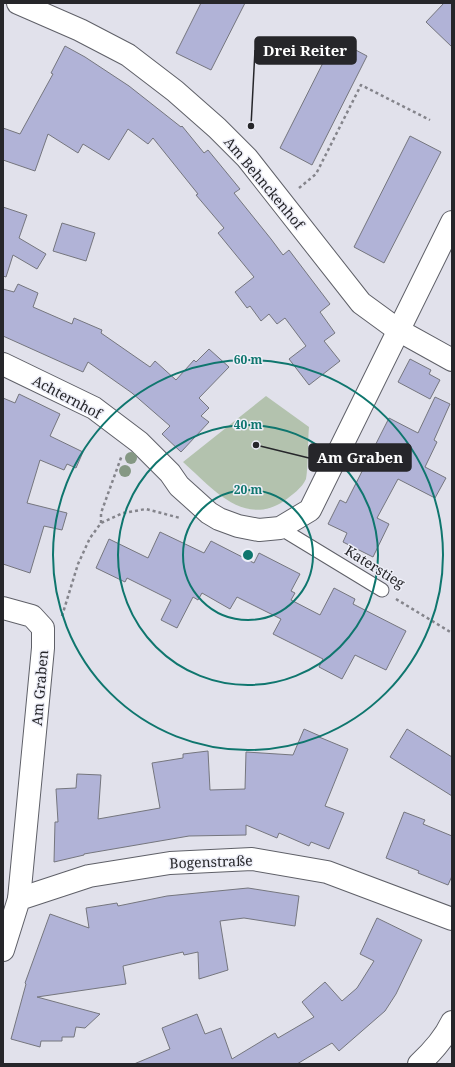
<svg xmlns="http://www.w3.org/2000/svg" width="455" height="1067" font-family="'Noto Serif',serif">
	<rect width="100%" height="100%" fill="#e1e1eb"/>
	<path fill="#b3c2ae" d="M266 396 309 427C308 437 308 472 306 479 302 488 292 495 284 501 244 528 211 487 183 462Z"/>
	<g fill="#b1b3d7" stroke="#75767e">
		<polygon points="201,3 245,3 211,70 176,53"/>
		<polygon points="444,3 452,3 452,47 426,22"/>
		<polygon points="335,39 367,56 312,165 280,148"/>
		<polygon points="65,46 85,57 129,86 181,127 182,126 204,153 208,150 240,189 234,193 271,239 283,255 289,250 330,304 320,312 335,333 324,341 340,361 309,385 289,359 306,346 285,318 277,324 269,314 261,321 250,306 247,308 235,292 254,277 218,233 224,228 196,195 198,194 153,138 148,144 128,129 109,160 83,144 78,153 48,134 35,171 3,160 3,128 20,134 53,74 51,73"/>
		<polygon points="410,136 441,152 384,263 354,247"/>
		<polygon points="3,207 27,215 19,238 46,254 37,269 13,255 6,277 3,276"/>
		<polygon points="62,223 95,233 86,261 53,251"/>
		<polygon points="18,284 38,293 33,307 72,324 74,318 102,330 101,333 150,367 155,361 176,380 194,360 196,362 209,349 229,367 199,398 209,408 201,416 209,422 181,452 162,434 170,426 132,393 88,362 83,372 3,336 3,289 14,292"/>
		<polygon points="410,359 431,370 429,374 440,380 430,399 398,382"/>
		<polygon points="19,394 60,414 50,436 83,452 76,468 67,464 64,470 40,460 27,503 67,513 62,530 44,526 30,573 3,564 3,398 15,403"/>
		<polygon points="435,397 450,404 434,440 437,442 425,467 446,478 435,498 398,479 377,518 389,524 373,557 343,542 347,533 328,524 340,500 346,503 389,418 418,433"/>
		<polygon points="160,532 204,553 211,541 254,563 259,553 300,574 291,591 295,593 291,600 320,615 334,588 355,599 353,604 406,631 386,670 355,655 342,679 319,667 323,659 273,634 281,619 237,597 230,609 202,593 198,600 193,597 177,628 161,620 171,600 127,578 125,582 96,568 109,539 148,558"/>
		<polygon points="304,729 320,736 319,737 348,749 325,806 344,813 329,849 311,842 309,846 279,833 277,838 246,825 246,835 189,836 84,854 84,855 54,862 55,822 58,822 56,789 76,788 77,774 101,775 98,819 160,808 152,763 183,758 183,754 208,751 210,790 245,789 246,752 293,755"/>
		<polygon points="407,729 452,757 452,796 390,757"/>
		<polygon points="404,812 425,820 423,824 452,836 452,876 448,885 418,873 419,871 386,858"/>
		<polygon points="248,888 299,896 295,926 244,918 220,921 228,970 199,979 198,952 184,955 183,952 123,966 126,984 37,997 100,1014 85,1028 76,1027 74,1037 62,1037 62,1041 41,1041 40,1047 11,1039 26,984 25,983 50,914 89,928 86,908 117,903 118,906 167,896"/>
		<polygon points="377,918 422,940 396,994 385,1011 339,1051 332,1043 297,1064 134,1064 170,1049 162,1028 197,1014 205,1034 221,1028 232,1059 275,1033 278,1038 314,1017 302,1002 325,982 342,1001 357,988 374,961 360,954"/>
	</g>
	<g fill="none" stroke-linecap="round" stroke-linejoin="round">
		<defs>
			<polyline id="service" points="280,528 382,590"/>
			<g id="minor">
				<polyline points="18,3 80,30 128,55 175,91 217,128 247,158 361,303 398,330 452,360"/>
				<polyline points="3,364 94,408 139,442 170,473 179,486 209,513 219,519 238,526 259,530 280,528 310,510 452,222"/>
				<polyline points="3,608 32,616 43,628 43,648 19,899"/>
				<polyline points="3,950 19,899 89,876 170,863 252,859 327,872 452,919"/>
			</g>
			<path id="tertiary" d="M419 1064C432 1052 444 1039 452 1022"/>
		</defs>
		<use href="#service" stroke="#5f6068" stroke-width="15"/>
		<use href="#minor" stroke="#5f6068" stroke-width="24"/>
		<use href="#tertiary" stroke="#5f6068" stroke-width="24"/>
		<g stroke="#84848b" stroke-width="2.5" stroke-dasharray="3 3" stroke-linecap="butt">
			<polyline points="299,188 316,174 361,85 430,120"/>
			<polyline points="101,523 101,513 122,455"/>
			<polyline points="396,599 452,633"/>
			<polyline points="62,616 78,564 90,538 101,523 123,513 146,509 180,518"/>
		</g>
		<use href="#service" stroke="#fff" stroke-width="13"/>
		<use href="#minor" stroke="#fff" stroke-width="22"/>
		<use href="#tertiary" stroke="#fff" stroke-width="22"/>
	</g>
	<g fill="#859884">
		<circle cx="131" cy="458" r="6"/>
		<circle cx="125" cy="471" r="6"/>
	</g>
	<g fill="none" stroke="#0f766e" stroke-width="2">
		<circle cx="248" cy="555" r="65"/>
		<circle cx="248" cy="555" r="130"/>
		<circle cx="248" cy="555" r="195"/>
	</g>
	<g text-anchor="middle" stroke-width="3" stroke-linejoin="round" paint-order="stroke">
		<g font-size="14" fill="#26262a" stroke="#eeeff8">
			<text transform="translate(264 183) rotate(50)" y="5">Am Behnckenhof</text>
			<text transform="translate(67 397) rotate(28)" y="5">Achternhof</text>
			<text transform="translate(375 567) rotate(32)" y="5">Katerstieg</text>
			<text transform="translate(40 688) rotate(-85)" y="5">Am Graben</text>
			<text transform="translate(211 862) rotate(-2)" y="5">Bogenstraße</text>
		</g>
	</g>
	<circle cx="248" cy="555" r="6" fill="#0f766e" stroke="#eeeff8" stroke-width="2"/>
	<g font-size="12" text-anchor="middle" font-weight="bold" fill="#0f766e" stroke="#eeeff8" stroke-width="3" stroke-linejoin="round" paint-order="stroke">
		<text x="248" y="364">60 m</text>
		<text x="248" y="429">40 m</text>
		<text x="248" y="494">20 m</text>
	</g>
	<path fill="none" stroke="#26262a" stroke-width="1.5" d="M251 126L255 50M256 445L309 458"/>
	<g fill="#26262a" stroke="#eeeff8" stroke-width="1.5">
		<circle cx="251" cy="126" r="4"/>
		<circle cx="256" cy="445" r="4"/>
	</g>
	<g fill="#26262a" stroke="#26262a" stroke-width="1.5">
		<rect x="255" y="37" width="101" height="27" rx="4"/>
		<rect x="309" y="444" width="102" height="27" rx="4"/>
	</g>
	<g font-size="15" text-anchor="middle" font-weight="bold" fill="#fff">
		<text x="305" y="56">Drei Reiter</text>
		<text x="360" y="463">Am Graben</text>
	</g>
	<rect width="455" height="1067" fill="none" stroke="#26262a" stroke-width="8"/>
</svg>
